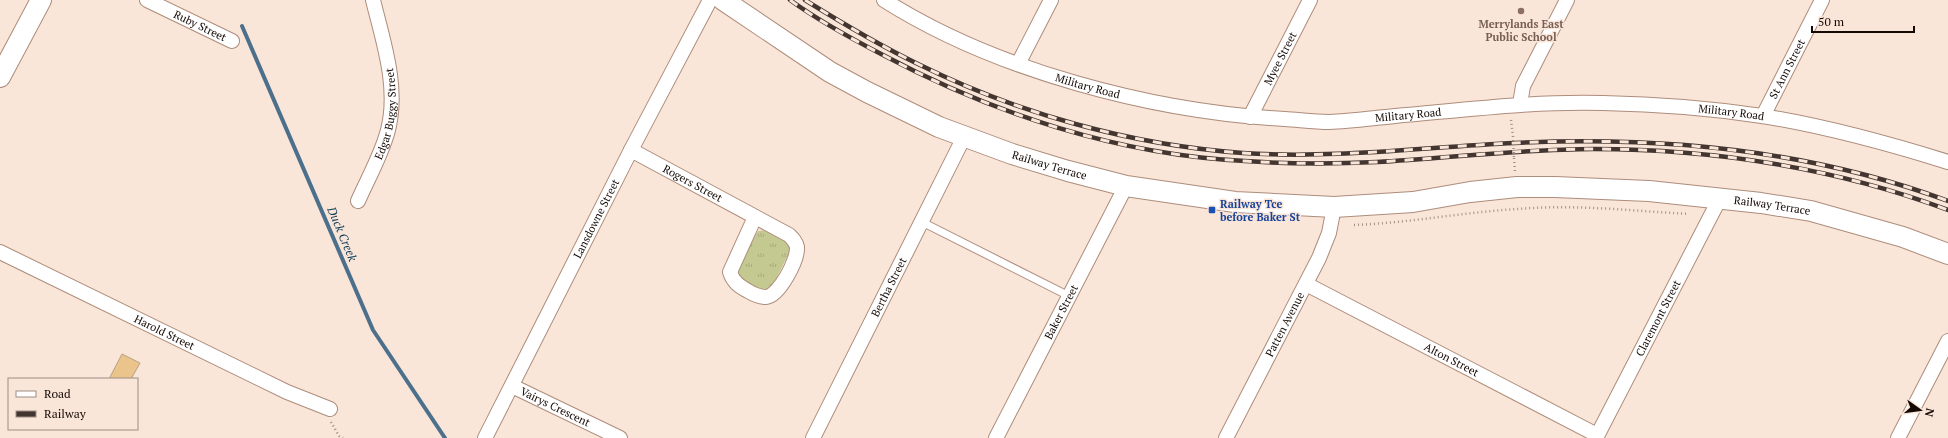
<svg xmlns="http://www.w3.org/2000/svg" width="1948" height="438" font-family="'PT Serif',serif">
	<defs>
		<pattern id="grass-tufts" width="24" height="20" patternUnits="userSpaceOnUse"><rect width="24" height="20" fill="#c3c990"/><path d="M3 7l-1-3M5 7V3M7 7l1-3M15 17l-1-3M17 17v-4M19 17l1-3" fill="none" stroke="#a7ab7b"/></pattern>
	</defs>
	<rect width="100%" height="100%" fill="#fae5d9"/>
	<path fill="url(#grass-tufts)" d="M765 230C775 234 790 238 790 251L773 285 766 290C755 288 744 282 737 273L739 267 756 234 758 231Z"/>
	<g fill="none" stroke-linecap="round" stroke-linejoin="round">
		<polyline stroke="#4c708c" stroke-width="4" points="242,26 373,330 445,438"/>
	</g>
	<polygon fill="#ebc48c" stroke="#b6a184" points="122,354 140,363 131,379 109,379"/>
	<g fill="none" stroke-linecap="round" stroke-linejoin="round">
		<defs>
			<polyline id="lane" points="922,222 1069,296"/>
			<g id="street">
				<path id="s1" d="M147 0 232 41"/>
				<path id="s2" d="M884 0C996 71 1154 112 1285 119 1300 120 1315 122 1329 122 1351 121 1373 118 1395 116 1464 110 1533 101 1603 103 1656 104 1709 108 1762 116 1825 126 1887 143 1948 162"/>
				<polyline points="1018,64 1051,0"/>
				<polyline points="1520,104 1523,86 1567,0"/>
				<path id="s3" d="M1763 116 1822 0"/>
				<path id="s4" d="M1250 117 1310 0"/>
				<path id="s5" d="M631 150 789 235C793 239 796 242 797 247 798 260 779 296 766 297 759 297 753 294 748 291 739 286 733 282 730 272L755 217"/>
				<path id="s6" d="M358 201C368 178 382 154 388 130 399 87 383 41 373 0"/>
				<path id="s7" d="M0 252 287 392 330 409"/>
				<path id="s8" d="M1306 284 1597 435"/>
				<path id="s9" d="M512 386 620 438"/>
				<path id="s10" d="M485 438 631 150 710 0"/>
				<path id="s11" d="M813 438 964 137"/>
				<path id="s12" d="M996 438 1126 186"/>
				<path id="s13" d="M1226 438 1319 258 1329 233 1334 207"/>
				<path id="s14" d="M1596 438 1720 198"/>
				<polyline points="1898,438 1948,341"/>
			</g>
			<g id="secondary">
				<path id="s15" d="M723 0 830 72 867 92 939 127 1012 154 1068 171 1126 186 1235 202 1334 207 1413 202 1470 192 1517 187H1555L1649 191 1761 203 1811 211 1903 237 1948 254"/>
				<polyline points="0,77 41,0"/>
			</g>
		</defs>
		<use href="#lane" stroke="#ad8d7b" stroke-width="9"/>
		<use href="#street" stroke="#ad8d7b" stroke-width="16"/>
		<use href="#secondary" stroke="#ad8d7b" stroke-width="22"/>
		<g stroke="#a29188" stroke-width="2.5" stroke-dasharray="1 3" stroke-linecap="butt">
			<polyline points="1511,120 1513,136"/>
			<polyline points="1514,158 1515,172"/>
			<path d="M1354 225C1409 223 1464 212 1518 209 1575 204 1633 211 1689 214"/>
			<polyline points="331,422 339,436 343,438"/>
		</g>
		<use href="#lane" stroke="#fff" stroke-width="7"/>
		<use href="#street" stroke="#fff" stroke-width="14"/>
		<use href="#secondary" stroke="#fff" stroke-width="20"/>
		<defs>
			<g id="rail">
				<path d="M790 0C819 21 852 39 883 55 994 114 1119 155 1245 161 1289 164 1333 164 1377 162 1449 158 1521 149 1594 149 1713 149 1836 168 1948 210"/>
				<path d="M805 0C842 23 879 45 918 64 1019 114 1131 145 1243 153 1334 159 1424 147 1515 143 1660 136 1811 150 1948 201"/>
			</g>
		</defs>
		<use href="#rail" stroke="#433630" stroke-width="4.5"/>
		<use href="#rail" stroke="#fae5d9" stroke-width="3" stroke-dasharray="9" stroke-linecap="butt"/>
		<polyline stroke="#a29188" stroke-width="2.5" stroke-dasharray="1 3" stroke-linecap="butt" points="1513,136 1514,158"/>
	</g>
	<circle fill="#8d6e63" stroke="#fae5d9" stroke-width="1.5" cx="1521" cy="11" r="4"/>
	<rect fill="#1a4fb4" stroke="#fae5d9" stroke-width="1.5" x="1208" y="206" width="8" height="8" rx="2"/>
	<g text-anchor="middle" stroke-width="3" stroke-linejoin="round" paint-order="stroke">
		<g font-size="11" font-weight="bold" fill="#785e54" stroke="#fae5d9">
			<text x="1521" y="28">Merrylands East<tspan x="1521" dy="13">Public School</tspan></text>
		</g>
		<g font-size="11" fill="#130803" stroke="#fae5d9">
			<text dy="4" stroke="none"><textPath href="#s1" startOffset="59">Ruby Street</textPath></text>
			<text dy="4" stroke="none"><textPath href="#s4" startOffset="66">Myee Street</textPath></text>
			<text dy="4" stroke="none"><textPath href="#s3" startOffset="53">St Ann Street</textPath></text>
			<text dy="4" stroke="none"><textPath href="#s2" startOffset="222">Military Road</textPath></text>
			<text dy="4" stroke="none"><textPath href="#s6" startOffset="93">Edgar Buggy Street</textPath></text>
			<text dy="4" stroke="none"><textPath href="#s2" startOffset="870">Military Road</textPath></text>
			<text dy="4" stroke="none"><textPath href="#s2" startOffset="546">Military Road</textPath></text>
			<text dy="4" stroke="none"><textPath href="#s15" startOffset="368">Railway Terrace</textPath></text>
			<text dy="4" stroke="none"><textPath href="#s5" startOffset="70">Rogers Street</textPath></text>
			<text dy="4" stroke="none"><textPath href="#s15" startOffset="1097">Railway Terrace</textPath></text>
			<text dy="4" stroke="none"><textPath href="#s10" startOffset="246">Lansdowne Street</textPath></text>
			<text dy="4" stroke="none"><textPath href="#s11" startOffset="169">Bertha Street</textPath></text>
			<text dy="4" stroke="none"><textPath href="#s12" startOffset="142">Baker Street</textPath></text>
			<text dy="4" stroke="none"><textPath href="#s14" startOffset="135">Claremont Street</textPath></text>
			<text dy="4" stroke="none"><textPath href="#s13" startOffset="128">Patten Avenue</textPath></text>
			<text dy="4" stroke="none"><textPath href="#s7" startOffset="183">Harold Street</textPath></text>
			<text dy="4" stroke="none"><textPath href="#s8" startOffset="164">Alton Street</textPath></text>
			<text dy="4" stroke="none"><textPath href="#s9" startOffset="48">Vairys Crescent</textPath></text>
		</g>
		<g font-size="11" font-weight="bold" fill="#164399" stroke="#fae5d9" text-anchor="start">
			<text x="1220" y="208">Railway Tce<tspan x="1220" dy="13">before Baker St</tspan></text>
		</g>
		<g font-size="12" font-style="italic" fill="#0c3b57" stroke="#fae5d9">
			<text transform="translate(342 234) rotate(67)" y="4">Duck Creek</text>
		</g>
	</g>
	<rect x="8" y="378" width="130" height="52" fill="#fae5d9" stroke="#9e8d83"/>
	<rect x="16" y="391" width="20" height="6" fill="#ffffff" stroke="#9e8d83"/>
	<text x="44" y="398" font-size="12" fill="#130803">Road</text>
	<rect x="16" y="411" width="20" height="6" fill="#433630" stroke="#9e8d83"/>
	<text x="44" y="418" font-size="12" fill="#130803">Railway</text>
	<g transform="translate(1920 410) rotate(104)" stroke="#fae5d9" stroke-width="3" paint-order="stroke">
	<path d="M0-3L7 15L0 10L-7 15Z" fill="#130803"/>
	<text y="-6" font-size="11" font-weight="bold" text-anchor="middle" fill="#130803">N</text>
	</g>
	<path d="M1812 26v6h102v-6" fill="none" stroke="#130803" stroke-width="2"/>
	<text x="1818" y="26" font-size="12" fill="#130803" stroke="#fae5d9" stroke-width="3" paint-order="stroke">50 m</text>
</svg>
